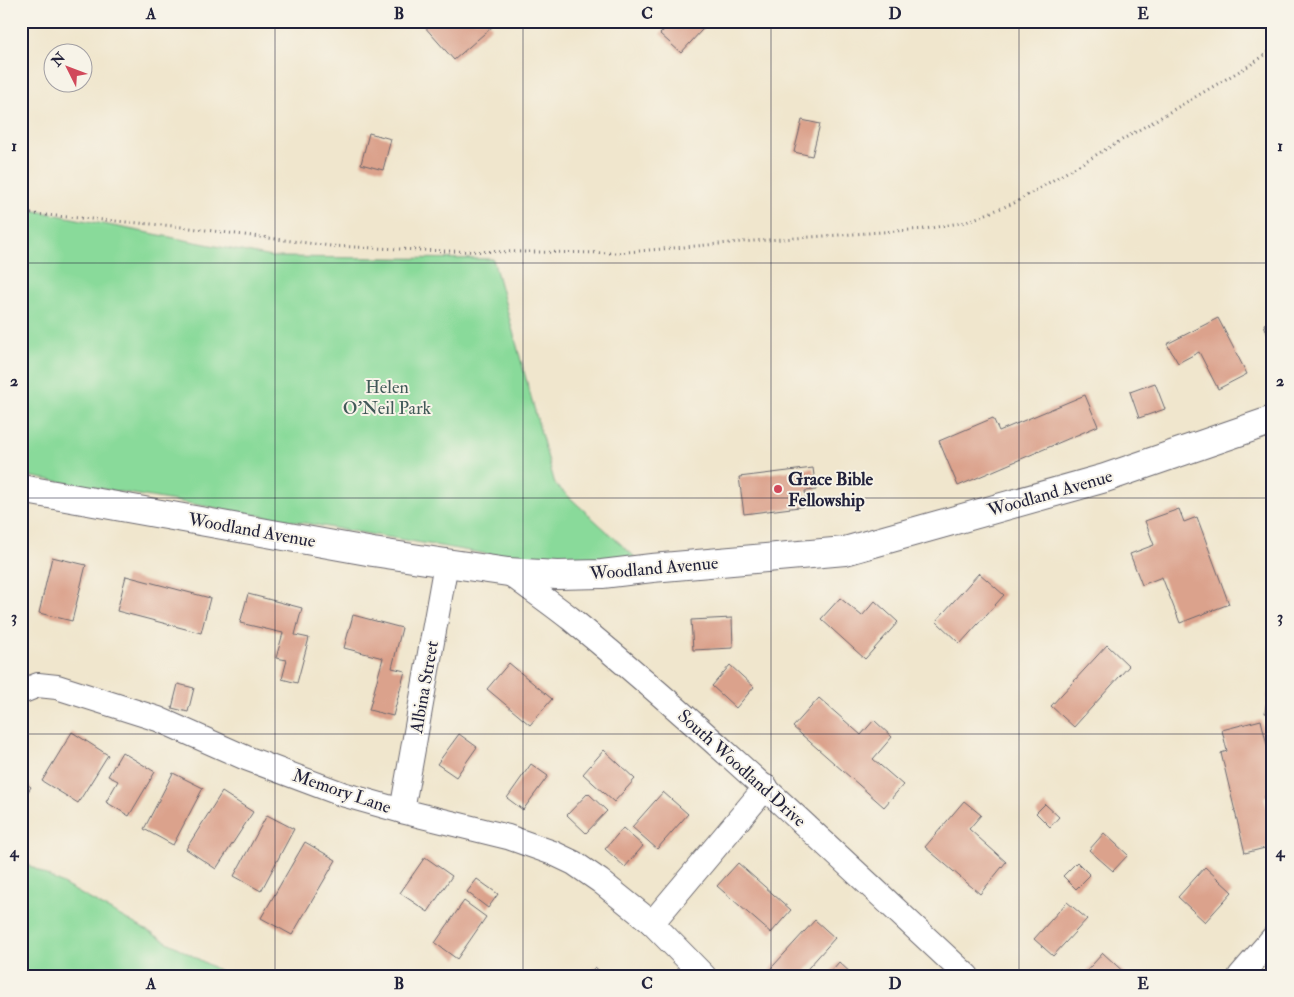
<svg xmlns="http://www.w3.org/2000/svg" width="1294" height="997" font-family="'IM FELL Double Pica',serif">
	<rect width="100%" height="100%" fill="#f7f3e8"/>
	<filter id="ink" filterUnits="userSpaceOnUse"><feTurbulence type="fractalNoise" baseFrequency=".02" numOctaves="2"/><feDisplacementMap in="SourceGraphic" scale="10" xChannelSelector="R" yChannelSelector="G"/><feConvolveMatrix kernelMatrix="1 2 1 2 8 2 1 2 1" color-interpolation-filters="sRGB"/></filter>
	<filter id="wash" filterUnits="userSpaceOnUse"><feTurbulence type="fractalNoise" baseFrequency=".0096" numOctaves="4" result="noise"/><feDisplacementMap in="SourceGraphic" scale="20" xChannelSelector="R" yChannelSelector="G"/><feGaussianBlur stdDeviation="1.12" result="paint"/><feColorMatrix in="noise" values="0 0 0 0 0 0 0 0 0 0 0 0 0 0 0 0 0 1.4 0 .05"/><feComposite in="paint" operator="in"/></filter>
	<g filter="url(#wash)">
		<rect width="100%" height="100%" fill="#f0e6cd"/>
		<g fill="#89da9a" stroke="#567e6a">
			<polygon points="21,208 272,257 493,259 555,484 635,557 564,561 487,554 21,475"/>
			<polygon points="21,861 229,976 21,976"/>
		</g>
		<g id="blocks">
			<g fill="#dba28c">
				<polygon points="427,21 487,21 492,27 454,60 423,25"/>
				<polygon points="672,21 710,21 681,53 660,34"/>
				<polygon points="802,120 820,124 812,156 794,152"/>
				<polygon points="369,133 391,139 383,170 361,164"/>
				<polygon points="1218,318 1247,374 1218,389 1199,352 1178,363 1167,344"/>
				<polygon points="1273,321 1273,349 1272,349 1264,324"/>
				<polygon points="1155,383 1165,409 1139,418 1130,392"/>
				<polygon points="1085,395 1098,426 958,486 939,441 993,418 999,431"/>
				<polygon points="813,468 816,490 805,491 807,506 744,514 739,477"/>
				<polygon points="1179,509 1184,522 1197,517 1229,604 1180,623 1162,577 1142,585 1130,554 1154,545 1145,521"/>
				<polygon points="52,557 86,565 72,621 39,613"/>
				<polygon points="979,573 1004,595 960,644 936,621"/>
				<polygon points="126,576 210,598 201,633 117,611"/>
				<polygon points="248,594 302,608 295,635 309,638 297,683 282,679 287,660 276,658 283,633 240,623"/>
				<polygon points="840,598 862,616 875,601 898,622 865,659 821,619"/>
				<polygon points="353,615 402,628 392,668 405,671 393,716 369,710 383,658 344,648"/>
				<polygon points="732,618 733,648 693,650 691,620"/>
				<polygon points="1107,645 1129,666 1074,727 1051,706"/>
				<polygon points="509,663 552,699 530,725 487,689"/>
				<polygon points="730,665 754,687 736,708 712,686"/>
				<polygon points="1272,668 1273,668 1273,714 1265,713"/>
				<polygon points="178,684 194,688 188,712 172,708"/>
				<polygon points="819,698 861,735 874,720 892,737 873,759 903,785 884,807 793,727"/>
				<polygon points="1261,720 1273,770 1273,795 1264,797 1273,832 1273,846 1245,853 1221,753 1227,751 1222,730"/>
				<polygon points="72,732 108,755 78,803 42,781"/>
				<polygon points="459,734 477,747 456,777 437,764"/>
				<polygon points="604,750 635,779 614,802 583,774"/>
				<polygon points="122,752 155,772 129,816 106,802 118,781 108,776"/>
				<polygon points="531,764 548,776 523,810 507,798"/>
				<polygon points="173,773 203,788 173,845 144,829"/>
				<polygon points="21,780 31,787 21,802"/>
				<polygon points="222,792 253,812 216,869 186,849"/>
				<polygon points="663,792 688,814 657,849 632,827"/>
				<polygon points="588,793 607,811 586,833 567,815"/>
				<polygon points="964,801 981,815 969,829 1006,862 980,894 925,847"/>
				<polygon points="1045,804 1059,817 1050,827 1036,813"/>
				<polygon points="267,815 294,829 261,891 234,876"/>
				<polygon points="623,828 643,846 625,867 605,849"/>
				<polygon points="1104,833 1128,855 1113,871 1089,850"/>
				<polygon points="305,842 336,860 292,935 261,918"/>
				<polygon points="425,857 452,876 428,912 400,893"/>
				<polygon points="1077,862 1090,875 1076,889 1063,876"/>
				<polygon points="738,863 791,910 771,933 717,886"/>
				<polygon points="1205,867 1232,892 1205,922 1178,897"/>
				<polygon points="477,879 498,894 488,908 467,892"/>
				<polygon points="464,901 486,917 457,959 435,943"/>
				<polygon points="1067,902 1087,919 1053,956 1034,939"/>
				<polygon points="815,920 835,938 801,976 764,976"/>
				<polygon points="1103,953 1128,976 1082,976"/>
				<polygon points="839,962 854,976 827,976"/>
				<polygon points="595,967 605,976 588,976"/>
			</g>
		</g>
	</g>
	<g filter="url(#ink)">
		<use href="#blocks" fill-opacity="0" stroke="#6a676e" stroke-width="1"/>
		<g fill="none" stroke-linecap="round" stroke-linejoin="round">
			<defs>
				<g id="minor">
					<path d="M508 572C529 588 551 603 571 619 709 732 837 855 967 976"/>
					<polyline points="21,692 38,685 57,687 158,719 246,758 342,794 402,811 508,837 553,853 574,863 600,881 652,923 704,976"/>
					<polyline points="402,811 446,563"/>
					<polyline points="652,923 766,787"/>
					<polyline points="1240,976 1273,938"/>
				</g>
				<polyline id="tertiary" points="21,489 373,552 446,563 508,572 557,575 602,574 652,568 845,551 1105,478 1273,420"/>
			</defs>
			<use href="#minor" stroke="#6a676e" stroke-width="26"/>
			<use href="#tertiary" stroke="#6a676e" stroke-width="30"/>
			<polyline stroke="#6a676e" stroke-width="3" stroke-dasharray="1 4" stroke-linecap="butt" points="21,213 174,226 331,246 444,251 616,253 753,241 925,229 966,222 1014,203 1255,62 1273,49"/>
			<use href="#minor" stroke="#fff" stroke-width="24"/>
			<use href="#tertiary" stroke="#fff" stroke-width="28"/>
		</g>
	</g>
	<path fill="none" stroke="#22223b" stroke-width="1" stroke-opacity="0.55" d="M275 21V976M523 21V976M771 21V976M1019 21V976M21 263H1273M21 498H1273M21 734H1273"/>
	<circle fill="#d1495b" stroke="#f7f3e8" stroke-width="2" cx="778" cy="489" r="5"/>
	<g text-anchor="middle" stroke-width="4" stroke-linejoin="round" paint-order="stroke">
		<g font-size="18" fill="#415958" stroke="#f7f3e8">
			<text x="387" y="393">Helen<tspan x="387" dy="21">O'Neil Park</tspan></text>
		</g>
		<g font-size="18" font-weight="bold" fill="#22223b" stroke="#f7f3e8" text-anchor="start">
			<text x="788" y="485">Grace Bible<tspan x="788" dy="21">Fellowship</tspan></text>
		</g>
		<g font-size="18" fill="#22223b" stroke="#f7f3e8">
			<text transform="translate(1050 493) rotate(-16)" y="6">Woodland Avenue</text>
			<text transform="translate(252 530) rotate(10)" y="6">Woodland Avenue</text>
			<text transform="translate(654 568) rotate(-5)" y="6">Woodland Avenue</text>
			<text transform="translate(424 687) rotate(-80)" y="6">Albina Street</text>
			<text transform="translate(742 768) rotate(42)" y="6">South Woodland Drive</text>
			<text transform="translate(342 791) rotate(19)" y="6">Memory Lane</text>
		</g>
	</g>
	<rect width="1294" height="997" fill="none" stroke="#f7f3e8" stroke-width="55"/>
	<g transform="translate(68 68) rotate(312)"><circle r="24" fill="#f7f3e8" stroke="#a29fa3"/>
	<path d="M0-4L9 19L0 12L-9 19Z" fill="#d1495b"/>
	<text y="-8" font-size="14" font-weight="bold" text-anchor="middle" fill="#22223b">N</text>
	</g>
	<rect x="28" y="28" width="1238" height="942" fill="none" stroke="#22223b" stroke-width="2"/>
	<g font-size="16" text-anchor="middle" font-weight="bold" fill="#22223b">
		<text x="151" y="19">A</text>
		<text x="399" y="19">B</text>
		<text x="647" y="19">C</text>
		<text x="895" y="19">D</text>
		<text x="1143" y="19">E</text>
		<text x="14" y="151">1</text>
		<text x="1280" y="151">1</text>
		<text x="14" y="386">2</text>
		<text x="1280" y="386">2</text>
		<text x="14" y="622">3</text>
		<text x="1280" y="622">3</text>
		<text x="14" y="857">4</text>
		<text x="1280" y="857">4</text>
		<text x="151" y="989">A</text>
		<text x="399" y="989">B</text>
		<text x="647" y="989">C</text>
		<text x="895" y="989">D</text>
		<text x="1143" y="989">E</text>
	</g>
</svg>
